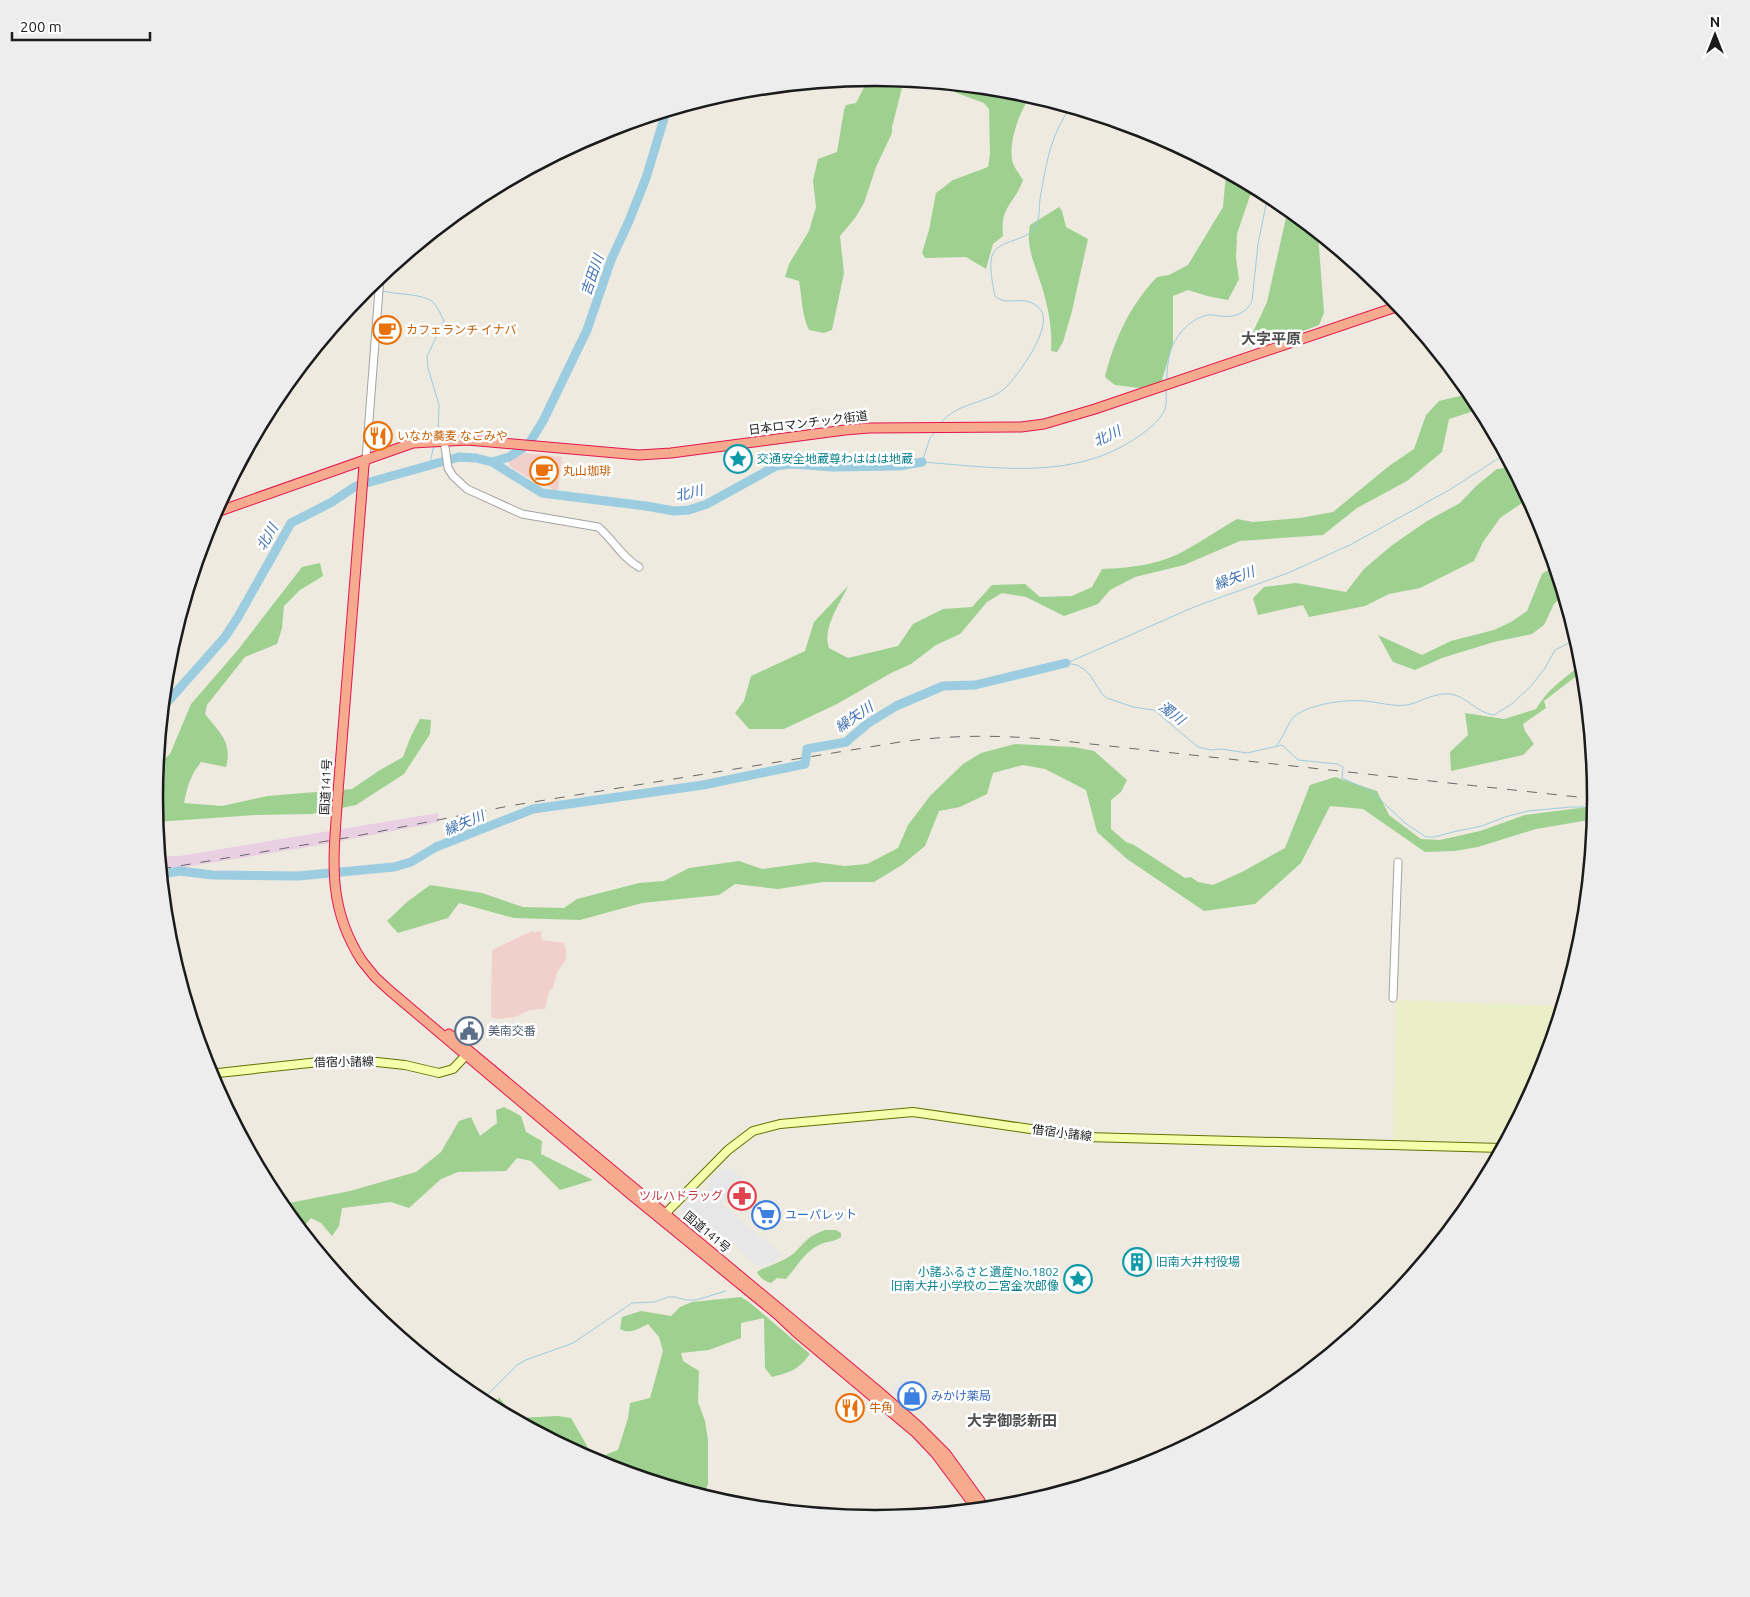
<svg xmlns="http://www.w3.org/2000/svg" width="1750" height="1597" font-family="Ubuntu,'Noto Sans JP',sans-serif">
	<rect width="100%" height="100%" fill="#eeeadf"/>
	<g fill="#f1d0cc">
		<polygon points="525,453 562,457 558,490 553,490 550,487 540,485 511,467 508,462"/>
		<polygon points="532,931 534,932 541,931 542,940 564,943 566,950 566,960 557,972 553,988 549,991 545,1009 530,1010 515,1017 498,1019 491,1017 492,950"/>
	</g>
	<polygon fill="#e8d0e2" points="438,813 439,822 320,845 161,871 160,856 179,856"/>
	<polygon fill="#eaefc8" points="1396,1000 1562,1006 1541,1075 1505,1142 1393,1140"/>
	<g fill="#9ed190">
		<path d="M869 78 904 80 892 127V133L876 167 864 203 855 218 840 236 844 273 832 330 824 333 809 330C802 317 802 297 799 281L785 277 789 264 809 231 816 207 813 181 818 159 837 152 844 110 846 105 856 103Z"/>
		<path d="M960 87 981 93 999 92 1000 90 1016 91 1031 96C1020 109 1007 145 1013 163 1015 169 1020 175 1023 180 1014 205 1000 206 1003 236L993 244 986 269 966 257 925 258 922 253 929 230 936 193 953 180 988 167 990 154 989 109 984 103 954 92Z"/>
		<path d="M1226 173 1253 187 1237 234 1236 258 1239 279 1228 300 1207 296 1188 290 1173 296V343L1160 387 1139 388 1115 385 1105 377C1114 340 1130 305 1157 277L1169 275 1188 265 1223 207Z"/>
		<path d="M1059 207 1062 211 1066 227 1088 239 1072 311 1063 342 1057 352 1051 351C1053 327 1047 301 1039 278 1033 260 1026 245 1030 225Z"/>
		<polygon points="1288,209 1318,234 1324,313 1319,325 1269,344 1247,345 1267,302"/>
		<path d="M1469 391 1480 409 1449 419 1442 452 1407 481 1357 508 1323 535 1240 541 1184 565 1135 577 1110 590 1098 604 1064 616 1026 597 1002 593 987 602 960 634 936 645 911 664 891 673 837 704 784 729H749L735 713 744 701 751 676 805 651 814 622 848 586C840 604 822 628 829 648L848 658 898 646 913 624 943 609 972 607 992 585 1025 584 1040 597 1072 596 1092 587 1102 569C1129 568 1159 565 1184 551 1202 541 1220 529 1237 519L1253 522 1300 518 1333 512 1389 466 1414 449 1426 415 1439 401 1460 396Z"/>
		<polygon points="1511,467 1528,499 1500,518 1483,542 1474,561 1420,588 1389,594 1365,606 1309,617 1303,605 1258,615 1253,598 1264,587 1296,583 1346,592 1364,569 1391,546 1427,521 1460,503 1476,486 1497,469"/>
		<path d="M208 527C213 542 204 562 194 573Z"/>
		<path d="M320 563 323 576 300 590 284 606 282 628 277 644 245 657 207 705 205 714C219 732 233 742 226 767L201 762C190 776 187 787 184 803L222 806 268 796 352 789 380 770 403 757 411 736 420 719 431 720 430 734 404 774 356 805 312 814 255 815 156 822 154 798 157 766 170 754 191 704 237 651 302 567Z"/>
		<polygon points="1554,566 1563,596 1554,604 1544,625 1532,634 1494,642 1442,658 1415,670 1393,662 1378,635 1422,655 1451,641 1494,630 1511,622 1527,611 1542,574"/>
		<path d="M1583 664V671L1544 701 1546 708 1523 724 1525 731 1534 744 1523 755 1451 771 1450 752 1468 735 1465 713 1504 719 1536 709C1547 690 1565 677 1583 664Z"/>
		<polygon points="1015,744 1074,747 1094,751 1127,780 1121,792 1111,800 1111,829 1126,842 1134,845 1185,878 1191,877 1198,882 1213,885 1242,872 1285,848 1310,785 1335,777 1377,791 1389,815 1421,839 1440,840 1480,831 1525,815 1595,806 1594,821 1589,820 1536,829 1478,847 1455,851 1425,852 1363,809 1330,806 1301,863 1255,904 1204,911 1127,859 1097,832 1086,790 1045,769 1023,765 993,773 987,794 960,807 939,811 925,846 902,865 874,882 823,882 778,889 735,884 719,895 642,903 580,920 514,918 459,903 448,918 398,933 387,921 407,902 430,885 482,893 523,907 564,908 577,899 639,883 664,881 689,868 739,861 762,869 814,862 845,866 867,864 898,848 908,825 930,796 963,764 981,753"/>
		<polygon points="504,1107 521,1116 526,1132 542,1141 541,1154 593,1180 560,1190 531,1161 517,1158 506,1171 458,1172 441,1179 409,1208 391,1202 342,1208 339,1226 332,1236 321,1223 311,1218 301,1230 279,1203 289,1203 350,1191 416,1172 441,1152 459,1121 471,1117 480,1136 497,1123 496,1110"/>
		<path d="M825 1230H836L841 1233V1237C835 1242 826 1241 819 1245 803 1253 797 1267 786 1279L777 1278 771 1283C765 1282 759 1277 757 1272L760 1270C771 1265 784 1261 793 1254 807 1241 806 1237 825 1230Z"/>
		<path d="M741 1297 749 1302 810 1354C798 1370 791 1372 772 1377L765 1368 764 1318 741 1323V1338L709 1350 681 1353 683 1361 699 1371 698 1402 705 1421 708 1440V1484L703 1496 599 1465 494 1408 499 1397 515 1418 558 1416 571 1418 590 1451 605 1455 618 1450 628 1418 630 1403 650 1398 663 1351 659 1337 648 1324C640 1328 630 1335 620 1329L622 1317 641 1311 671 1316 680 1307 692 1302Z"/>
	</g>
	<g fill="#e7e7e7">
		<polygon points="731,1168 743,1179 722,1204 782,1255 772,1263 769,1261 763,1267 759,1268 735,1244 729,1240 723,1247 715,1239 712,1242 681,1215 683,1212 680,1208 700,1190 703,1193 710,1186 707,1183 721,1170"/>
		<polygon points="898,1380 904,1383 900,1391 914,1397 918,1389 925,1391 913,1409 892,1392"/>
	</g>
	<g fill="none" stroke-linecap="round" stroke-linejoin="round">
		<g stroke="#9bcce0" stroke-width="1">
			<polyline points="374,282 377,290"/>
			<polyline points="370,285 375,289"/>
			<path d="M383 291C397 295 424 293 434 303 438 308 441 315 444 321L427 356 428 368 439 405 438 432 436 439"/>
			<path d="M1167 381C1167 373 1167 365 1169 358 1172 339 1188 319 1208 315 1212 314 1216 316 1220 316 1233 318 1246 314 1252 301L1258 244 1268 195"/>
			<path d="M941 423C957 402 984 405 1004 389 1017 377 1055 326 1040 309 1024 292 1007 308 995 296 993 285 990 273 991 261 993 237 1026 245 1036 225 1040 218 1039 207 1040 199 1046 165 1050 136 1070 108"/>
			<path d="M936 431 930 438 922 462C992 467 1070 481 1133 440 1144 433 1160 422 1165 409 1167 403 1166 396 1166 390"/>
			<polyline points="427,465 430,463 434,445"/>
			<polyline points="1066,663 1077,665 1085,670 1090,675 1102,694 1107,698 1133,707 1154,710 1198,747 1211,750 1221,749 1247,753 1282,745 1298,760 1337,764 1343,767 1342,778 1371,791 1405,823 1426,837 1434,837 1453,832 1482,826 1505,817 1528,811 1571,807 1583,807 1595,811"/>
			<polyline points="1067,663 1194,607 1288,573 1352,544 1451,489 1505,454"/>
			<path d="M1277 745C1284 737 1288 721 1295 716 1309 704 1347 699 1365 701 1378 702 1393 707 1407 705 1419 703 1435 692 1450 694 1467 696 1476 713 1494 715L1513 703 1531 686 1545 668 1555 650 1577 639"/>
			<polyline points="479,1401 485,1397 517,1365 526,1360 573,1343 632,1303 655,1302 668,1297 675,1297 686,1300 696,1300 726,1291"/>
		</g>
		<g stroke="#9bcce0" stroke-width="9">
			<polyline points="530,442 543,421 587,330 611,260 629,221 646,178 666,112"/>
			<polyline points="492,462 509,457 522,449"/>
			<polyline points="163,707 225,637 238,617 291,523 332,502 356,486 459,457 476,458 492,462 542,493 646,506 674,511 689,510 707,504 776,466 792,464 833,467 899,466 922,462"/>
			<polyline points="161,874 180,871 212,875 298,876 394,867 411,862 436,847 533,809 703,785 805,764 807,749 846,742 867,724 896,706 943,686 975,685 1066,663"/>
		</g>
		<defs>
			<g id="tertiary">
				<path d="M444 440 448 468 453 476 467 489 522 514 598 527C613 539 622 558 639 567"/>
				<polyline points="366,459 380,277"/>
				<polyline points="1393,998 1398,862"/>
			</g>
			<g id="secondary">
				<polyline points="209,1074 319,1062 377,1062 405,1065 439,1073 453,1069 469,1052"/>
				<polyline points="662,1217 728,1150 753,1131 780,1124 913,1112 1086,1137 1502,1148"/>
			</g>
			<g id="trunk">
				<polyline points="214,513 413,443 467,440 639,455 671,453 845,430 869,428 1021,427 1044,424 1095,409 1399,306"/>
				<polyline points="338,792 364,465 366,459"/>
				<polyline points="362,961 375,977 389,990 629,1193 778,1315 797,1333 915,1432 936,1454 977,1509"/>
				<polyline points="449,1034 878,1391 918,1426 946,1454 980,1501 984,1509"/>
			</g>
		</defs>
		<use href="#tertiary" stroke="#a2a2a2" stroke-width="9"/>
		<use href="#secondary" stroke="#5f7400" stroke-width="10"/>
		<use href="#trunk" stroke="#e4144d" stroke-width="11"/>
		<use href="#tertiary" stroke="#fff" stroke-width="7"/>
		<use href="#secondary" stroke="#f5ffac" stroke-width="8"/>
		<use href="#trunk" stroke="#f6ab8f" stroke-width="9"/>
		<path stroke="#696969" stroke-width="1" stroke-dasharray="10 10" stroke-linecap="butt" d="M161 869 351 837 509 806 900 742C949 735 996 735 1045 739L1596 799"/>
		<defs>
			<path id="trunk-bridge" d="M338 792C334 856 325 904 362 961"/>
		</defs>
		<use href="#trunk-bridge" stroke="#e4144d" stroke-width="11" stroke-linecap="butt"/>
		<use href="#trunk-bridge" stroke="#f6ab8f" stroke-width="9"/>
	</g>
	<defs>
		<symbol id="cafe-ring" viewBox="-11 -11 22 22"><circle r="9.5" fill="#fff" stroke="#e8710a" stroke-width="1.5"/><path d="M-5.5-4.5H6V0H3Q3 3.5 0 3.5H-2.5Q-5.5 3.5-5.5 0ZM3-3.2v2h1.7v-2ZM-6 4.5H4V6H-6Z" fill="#e8710a"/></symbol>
		<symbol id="restaurant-ring" viewBox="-11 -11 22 22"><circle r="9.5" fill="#fff" stroke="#e8710a" stroke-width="1.5"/><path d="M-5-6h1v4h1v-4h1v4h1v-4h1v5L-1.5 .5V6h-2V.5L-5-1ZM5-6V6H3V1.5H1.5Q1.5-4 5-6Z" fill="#e8710a"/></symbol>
		<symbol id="sight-ring" viewBox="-11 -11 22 22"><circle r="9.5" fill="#fff" stroke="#0f9aa8" stroke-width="1.5"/><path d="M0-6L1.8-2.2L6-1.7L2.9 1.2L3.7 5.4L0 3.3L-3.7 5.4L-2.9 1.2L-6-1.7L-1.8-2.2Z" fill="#0f9aa8"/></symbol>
		<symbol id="civic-ring" viewBox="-11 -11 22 22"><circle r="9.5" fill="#fff" stroke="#5c6f8a" stroke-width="1.5"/><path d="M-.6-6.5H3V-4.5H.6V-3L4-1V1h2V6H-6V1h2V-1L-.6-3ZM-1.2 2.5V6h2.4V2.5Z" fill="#5c6f8a"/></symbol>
		<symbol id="pharmacy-ring" viewBox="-11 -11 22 22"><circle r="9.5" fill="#fff" stroke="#e0444e" stroke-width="1.5"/><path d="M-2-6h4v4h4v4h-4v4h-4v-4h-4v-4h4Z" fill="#e0444e"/></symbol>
		<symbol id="supermarket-ring" viewBox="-11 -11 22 22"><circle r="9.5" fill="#fff" stroke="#3f7fe0" stroke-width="1.5"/><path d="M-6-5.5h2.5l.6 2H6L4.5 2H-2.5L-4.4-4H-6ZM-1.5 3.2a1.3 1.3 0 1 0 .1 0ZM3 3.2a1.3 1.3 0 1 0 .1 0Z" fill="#3f7fe0"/></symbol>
		<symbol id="building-ring" viewBox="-11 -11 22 22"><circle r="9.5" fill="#fff" stroke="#0f9aa8" stroke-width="1.5"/><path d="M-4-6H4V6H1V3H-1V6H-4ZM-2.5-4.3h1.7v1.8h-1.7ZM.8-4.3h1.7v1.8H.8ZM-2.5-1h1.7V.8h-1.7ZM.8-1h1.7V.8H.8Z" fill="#0f9aa8"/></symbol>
		<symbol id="shop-ring" viewBox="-11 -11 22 22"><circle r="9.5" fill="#fff" stroke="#3f7fe0" stroke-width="1.5"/><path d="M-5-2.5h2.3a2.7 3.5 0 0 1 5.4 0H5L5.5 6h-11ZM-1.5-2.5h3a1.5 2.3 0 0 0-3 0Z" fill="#3f7fe0"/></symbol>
	</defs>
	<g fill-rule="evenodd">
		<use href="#cafe-ring" x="371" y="314" width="32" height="32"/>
		<use href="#restaurant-ring" x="362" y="420" width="32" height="32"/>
		<use href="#sight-ring" x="722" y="443" width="32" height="32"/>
		<use href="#cafe-ring" x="528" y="455" width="32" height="32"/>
		<use href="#civic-ring" x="453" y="1015" width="32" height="32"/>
		<use href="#pharmacy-ring" x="726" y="1180" width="32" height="32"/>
		<use href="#supermarket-ring" x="750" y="1199" width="32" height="32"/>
		<use href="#building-ring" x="1121" y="1246" width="32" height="32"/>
		<use href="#sight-ring" x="1062" y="1263" width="32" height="32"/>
		<use href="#shop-ring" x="896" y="1380" width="32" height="32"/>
		<use href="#restaurant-ring" x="834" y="1392" width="32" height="32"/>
	</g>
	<g text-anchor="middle" stroke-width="5" stroke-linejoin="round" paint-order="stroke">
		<g font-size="12" fill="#c56008" stroke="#fff" text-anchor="start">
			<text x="406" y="334">カフェランチ イナバ</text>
			<text x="397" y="440">いなか蕎麦 なごみや</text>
			<text x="563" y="475">丸山珈琲</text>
			<text x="869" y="1412">牛角</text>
		</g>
		<g font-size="12" fill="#1b1b1b" stroke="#fff">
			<text transform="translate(808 423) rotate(-7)" y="4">日本ロマンチック街道</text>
			<text transform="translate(326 787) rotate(-87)" y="4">国道141号</text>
			<text transform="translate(344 1062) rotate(-1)" y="4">借宿小諸線</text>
			<text transform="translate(1062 1133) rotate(7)" y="4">借宿小諸線</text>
			<text transform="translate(707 1232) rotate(40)" y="4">国道141号</text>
		</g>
		<g font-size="12" fill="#0d838f" stroke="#fff" text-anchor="start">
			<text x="757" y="463">交通安全地蔵尊わははは地蔵</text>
			<text x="1156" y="1266">旧南大井村役場</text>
			<text x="1059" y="1276" text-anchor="end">小諸ふるさと遺産No.1802<tspan x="1059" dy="14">旧南大井小学校の二宮金次郎像</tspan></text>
		</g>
		<g font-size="12" fill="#4e5e75" stroke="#fff" text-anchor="start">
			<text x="488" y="1035">美南交番</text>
		</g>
		<g font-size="12" fill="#be3a42" stroke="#fff" text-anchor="end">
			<text x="723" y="1200">ツルハドラッグ</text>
		</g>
		<g font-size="12" fill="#366cbe" stroke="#fff" text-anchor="start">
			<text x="785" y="1219">ユーパレット</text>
			<text x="931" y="1400">みかけ薬局</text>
		</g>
		<g font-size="14" font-style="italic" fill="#4071b2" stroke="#fff">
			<text transform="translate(592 275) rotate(-71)" y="5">吉田川</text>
			<text transform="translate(1107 436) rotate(-26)" y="5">北川</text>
			<text transform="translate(689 493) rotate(-13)" y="5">北川</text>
			<text transform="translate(267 537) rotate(-60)" y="5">北川</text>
			<text transform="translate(1234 578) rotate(-20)" y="5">繰矢川</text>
			<text transform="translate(1172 713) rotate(37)" y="5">濁川</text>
			<text transform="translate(854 717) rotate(-34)" y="5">繰矢川</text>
			<text transform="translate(464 823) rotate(-23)" y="5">繰矢川</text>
		</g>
		<g font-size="15" font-weight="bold" fill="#4e4e4e" stroke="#fff">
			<text x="1271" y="344">大字平原</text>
			<text x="1012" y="1426">大字御影新田</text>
		</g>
	</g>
	<path d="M0 0H1750V1597H0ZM163 798a712 712 0 1 1 1424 0a712 712 0 1 1-1424 0Z" fill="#ededed" fill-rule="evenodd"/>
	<path fill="none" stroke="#1b1b1b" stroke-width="2.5" d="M163 798a712 712 0 1 1 1424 0a712 712 0 1 1-1424 0Z"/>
	<g transform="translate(1715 35)" stroke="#ffffff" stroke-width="4" paint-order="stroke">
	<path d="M0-4L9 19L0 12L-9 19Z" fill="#1b1b1b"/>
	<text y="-8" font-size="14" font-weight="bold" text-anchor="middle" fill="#1b1b1b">N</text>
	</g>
	<path d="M12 32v8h138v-8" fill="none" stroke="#1b1b1b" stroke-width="2.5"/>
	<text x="20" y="32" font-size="15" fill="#1b1b1b" stroke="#ffffff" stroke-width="4" paint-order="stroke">200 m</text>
</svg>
